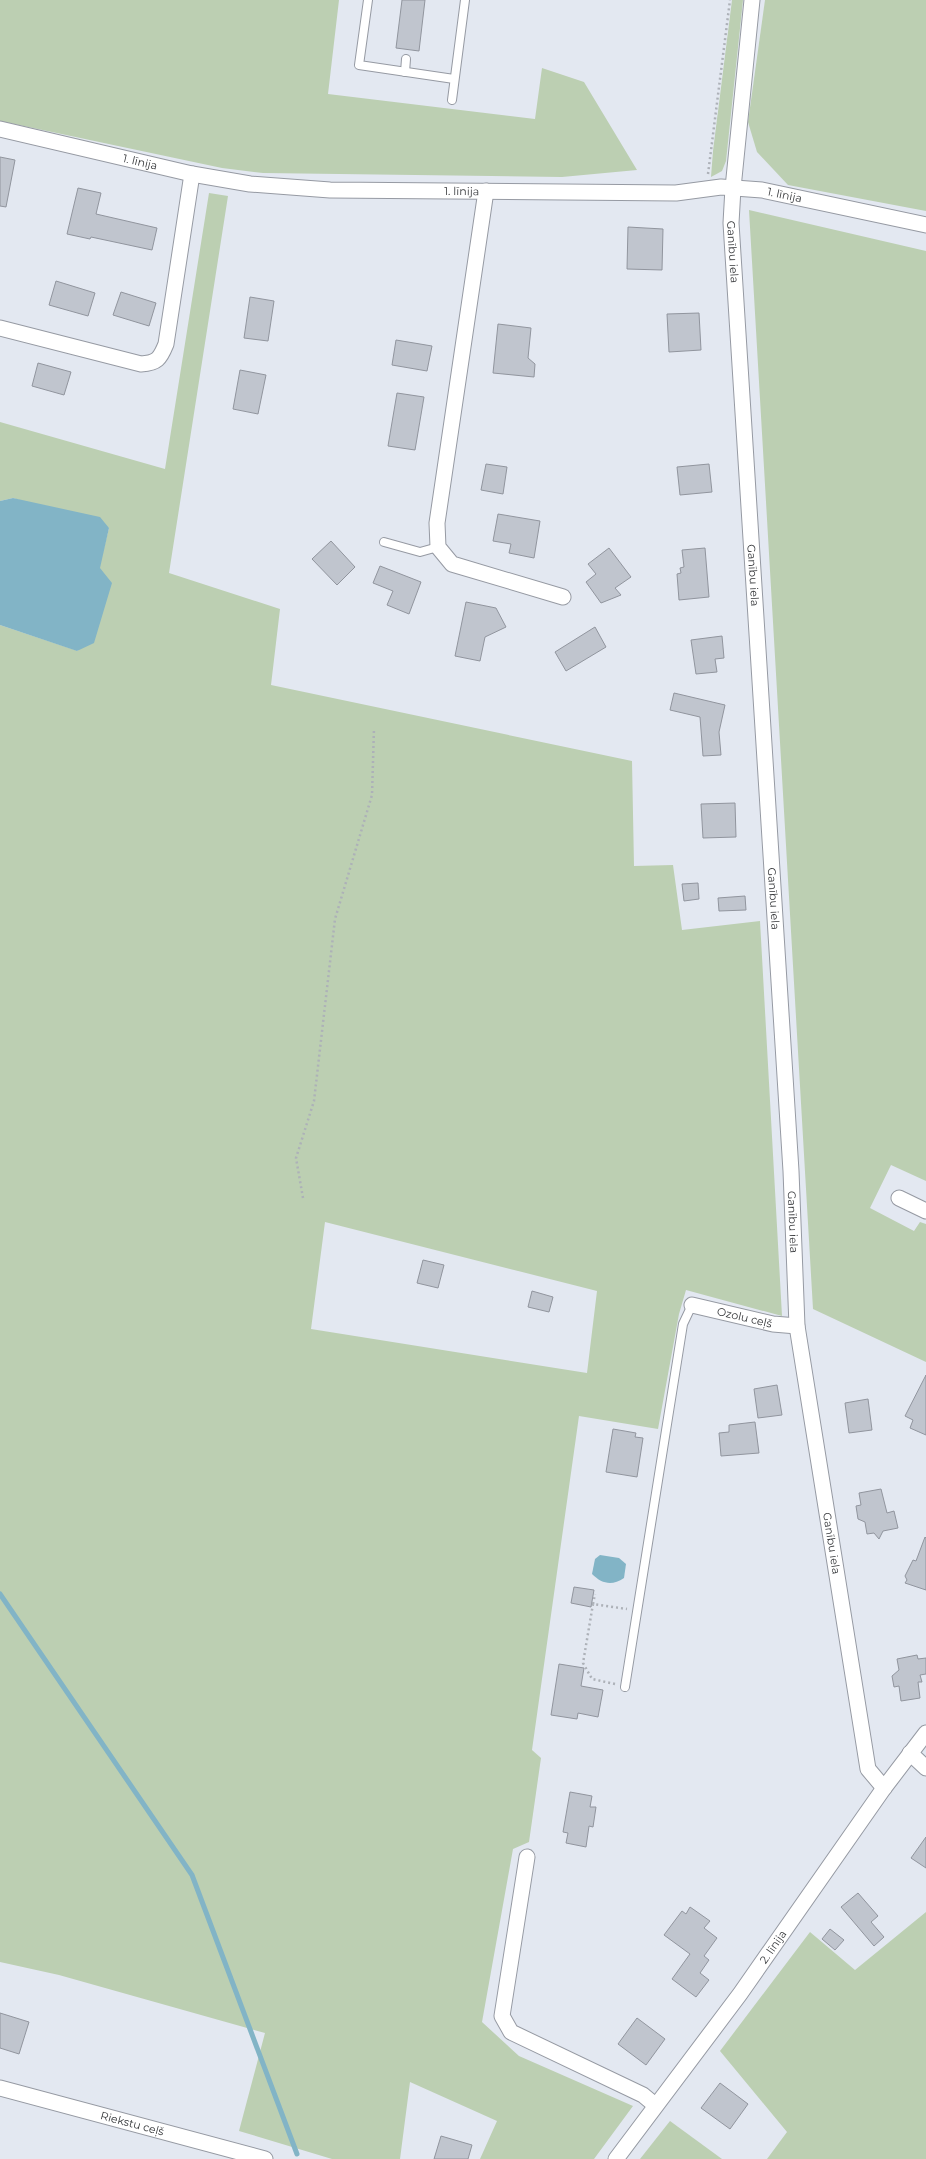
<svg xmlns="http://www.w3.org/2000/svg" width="926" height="2159" font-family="Montserrat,sans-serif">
	<rect width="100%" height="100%" fill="#e3e8f1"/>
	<g fill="#bccfb2" fill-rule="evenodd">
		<polygon points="0,0 339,0 328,94 535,119 542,68 584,82 637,170 562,177 263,173 222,168 0,121"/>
		<polygon points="732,0 743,0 726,161 722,171 711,177 713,151"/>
		<polygon points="765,0 926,0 926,211 788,185 757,152 748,122"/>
		<path d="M209 193 228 196 169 573 280 609 271 685 632 761 634 866 673 865 682 930 760 921 782 1316 686 1290 679 1314 658 1429 579 1416 532 1750 541 1758 529 1842 513 1849 482 2022 519 2056 633 2106 594 2159H480L497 2121 410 2082 400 2159H332L239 2131 265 2033 59 1975 0 1962V625L78 651 109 528 13 498 0 501V422L165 469ZM325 1222 597 1291 587 1373 311 1329Z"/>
		<polygon points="749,210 926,251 926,1181 891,1165 870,1208 914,1231 920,1222 926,1224 926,1362 813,1309"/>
		<polygon points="926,1912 926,2159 767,2159 787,2132 720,2051 810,1932 855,1970"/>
		<polygon points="670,2121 722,2159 640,2159"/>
	</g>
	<g fill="#82b4c6">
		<polygon points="13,498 100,517 109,528 100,568 112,583 94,643 77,651 0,625 0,501"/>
		<path d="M600 1555 619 1558 626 1564 624 1578C612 1586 602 1584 592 1574L595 1559Z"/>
	</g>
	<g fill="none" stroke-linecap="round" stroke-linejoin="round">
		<polyline stroke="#82b4c6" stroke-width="5" points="0,1594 192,1875 297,2154"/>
	</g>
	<g fill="#c0c5ce" stroke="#91959e">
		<polygon points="402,0 425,0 419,51 396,48"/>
		<polygon points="0,157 15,160 6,207 0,206"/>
		<polygon points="78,188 101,193 96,214 157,228 152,250 91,237 90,239 67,234"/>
		<polygon points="628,227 663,229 662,270 627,269"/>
		<polygon points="56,281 95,293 88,316 49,305"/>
		<polygon points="121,292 156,303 149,326 113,315"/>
		<polygon points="250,297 274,301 268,341 244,338"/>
		<polygon points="699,313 701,350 669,352 667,314"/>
		<polygon points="498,324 531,328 528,358 535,364 534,377 493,373"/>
		<polygon points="396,340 432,346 427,371 392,365"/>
		<polygon points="38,363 71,372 64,395 32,386"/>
		<polygon points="240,370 266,375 258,414 233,409"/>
		<polygon points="397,393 424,397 415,450 388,446"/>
		<polygon points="486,464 507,467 503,494 481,490"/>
		<polygon points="709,464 712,492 680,495 677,467"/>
		<polygon points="498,514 540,521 534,558 509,553 511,544 493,541"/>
		<polygon points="331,541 355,567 337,585 312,559"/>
		<polygon points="609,548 631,577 615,588 621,595 601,603 586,582 596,574 588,564"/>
		<polygon points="705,548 709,597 679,600 677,574 681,573 680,568 684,567 682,550"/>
		<polygon points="380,566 421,582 409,614 387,605 393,591 373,583"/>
		<polygon points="466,602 496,608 506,627 485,637 480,661 455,656"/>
		<polygon points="595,627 606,647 566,671 555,652"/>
		<polygon points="722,636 724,658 715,659 717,672 696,674 691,640"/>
		<polygon points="674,693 725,705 719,732 721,755 703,756 700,717 670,710"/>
		<polygon points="735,803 736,837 703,838 701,804"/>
		<polygon points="698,883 699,899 684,901 682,884"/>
		<polygon points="745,896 746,910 719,911 718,898"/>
		<polygon points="423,1260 444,1265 438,1288 417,1283"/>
		<polygon points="532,1291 553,1297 549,1312 528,1307"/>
		<polygon points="926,1375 926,1435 910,1428 913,1420 905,1416"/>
		<polygon points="777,1385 782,1415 758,1418 754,1389"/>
		<polygon points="868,1399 872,1430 849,1433 845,1403"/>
		<polygon points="755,1422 759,1453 721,1456 719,1433 729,1432 729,1425"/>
		<polygon points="613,1429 636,1433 635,1437 643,1438 637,1477 606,1472"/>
		<polygon points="881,1489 887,1513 894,1511 898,1528 883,1531 879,1539 874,1533 867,1534 865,1522 858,1519 856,1506 861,1505 859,1493"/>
		<polygon points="925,1537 926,1538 926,1590 905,1583 907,1580 905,1576 913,1560 916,1561"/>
		<polygon points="574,1587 594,1590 591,1607 571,1603"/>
		<polygon points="917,1655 918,1659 926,1658 926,1674 920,1675 922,1682 918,1682 920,1698 901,1701 899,1686 894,1687 892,1676 899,1670 897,1659"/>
		<polygon points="559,1664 584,1668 581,1686 603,1690 598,1717 578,1713 577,1719 551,1715"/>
		<polygon points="570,1792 592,1796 590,1807 596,1807 593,1827 589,1826 586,1847 566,1843 568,1833 563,1832"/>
		<polygon points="926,1837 926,1868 911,1858"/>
		<polygon points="858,1893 878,1916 871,1922 884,1937 874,1946 841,1907"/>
		<polygon points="690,1907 710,1921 704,1928 717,1938 704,1956 709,1960 700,1973 709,1980 696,1997 672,1979 690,1954 664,1935 682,1911 686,1914"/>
		<polygon points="830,1929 844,1940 835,1950 822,1939"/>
		<polygon points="0,2013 29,2022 19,2054 0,2048"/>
		<polygon points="637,2018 665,2039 646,2065 618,2044"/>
		<polygon points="720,2083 748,2104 730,2129 701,2108"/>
		<polygon points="441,2136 472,2145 468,2159 434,2159"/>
	</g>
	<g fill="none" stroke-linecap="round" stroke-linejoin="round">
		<defs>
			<g id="service">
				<polyline points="368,0 359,65 454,79"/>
				<polyline points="405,72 406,59"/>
				<polyline points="452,100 465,0"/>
				<polyline points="384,542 420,552 438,547"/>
				<polyline points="625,1687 683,1324 692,1305"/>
			</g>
			<g id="minor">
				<path id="s1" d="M752 0 733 188 731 223 791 1171 797 1326 868 1769 884 1788"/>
				<path id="s2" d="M0 129 192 174 250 184 330 190 676 193 721 187 762 190 926 225"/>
				<polyline points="486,191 437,523 438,547 452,564 563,597"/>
				<path d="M0 328 141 364C157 363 160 359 166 344L192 174"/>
				<polyline points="899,1198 926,1211"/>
				<path id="s3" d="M692 1305 773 1324 797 1326"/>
				<polyline points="910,1753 926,1768"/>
				<polyline points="527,1857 502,2016 511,2032 643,2095 655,2105"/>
				<path id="s4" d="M0 2088 265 2159"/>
				<path id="s5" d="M616 2159 740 1994 884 1788 926 1733"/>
			</g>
		</defs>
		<use href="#service" stroke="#969aa3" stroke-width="10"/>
		<use href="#minor" stroke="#969aa3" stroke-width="17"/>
		<g stroke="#adb1b8" stroke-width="2.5" stroke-dasharray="2 3" stroke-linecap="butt">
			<polyline points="708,174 730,0"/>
			<polyline points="303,1198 296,1158 314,1101 335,919 372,795 374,728"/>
			<polyline points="593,1604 595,1594"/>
			<polyline points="615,1684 592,1679 583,1663 593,1604 627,1609"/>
		</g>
		<use href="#service" stroke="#fff" stroke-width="8"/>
		<use href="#minor" stroke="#fff" stroke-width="15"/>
	</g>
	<g text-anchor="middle" stroke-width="4" stroke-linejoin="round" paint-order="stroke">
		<g font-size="11" fill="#343639" stroke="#f0f5fe">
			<text dy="4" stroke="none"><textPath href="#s2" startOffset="144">1. līnija</textPath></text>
			<text dy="4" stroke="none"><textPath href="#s2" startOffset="468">1. līnija</textPath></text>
			<text dy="4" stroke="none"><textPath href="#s2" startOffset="792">1. līnija</textPath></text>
			<text dy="4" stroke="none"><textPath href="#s1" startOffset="253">Ganību iela</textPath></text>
			<text dy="4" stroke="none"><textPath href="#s1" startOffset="577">Ganību iela</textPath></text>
			<text dy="4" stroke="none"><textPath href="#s1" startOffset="901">Ganību iela</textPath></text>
			<text dy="4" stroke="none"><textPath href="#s1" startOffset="1225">Ganību iela</textPath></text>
			<text dy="4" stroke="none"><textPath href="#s3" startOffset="54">Ozolu ceļš</textPath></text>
			<text dy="4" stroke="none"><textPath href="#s1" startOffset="1549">Ganību iela</textPath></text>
			<text dy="4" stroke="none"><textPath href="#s5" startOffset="264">2. līnija</textPath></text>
			<text dy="4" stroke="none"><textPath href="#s4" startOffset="137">Riekstu ceļš</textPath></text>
		</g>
	</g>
</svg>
